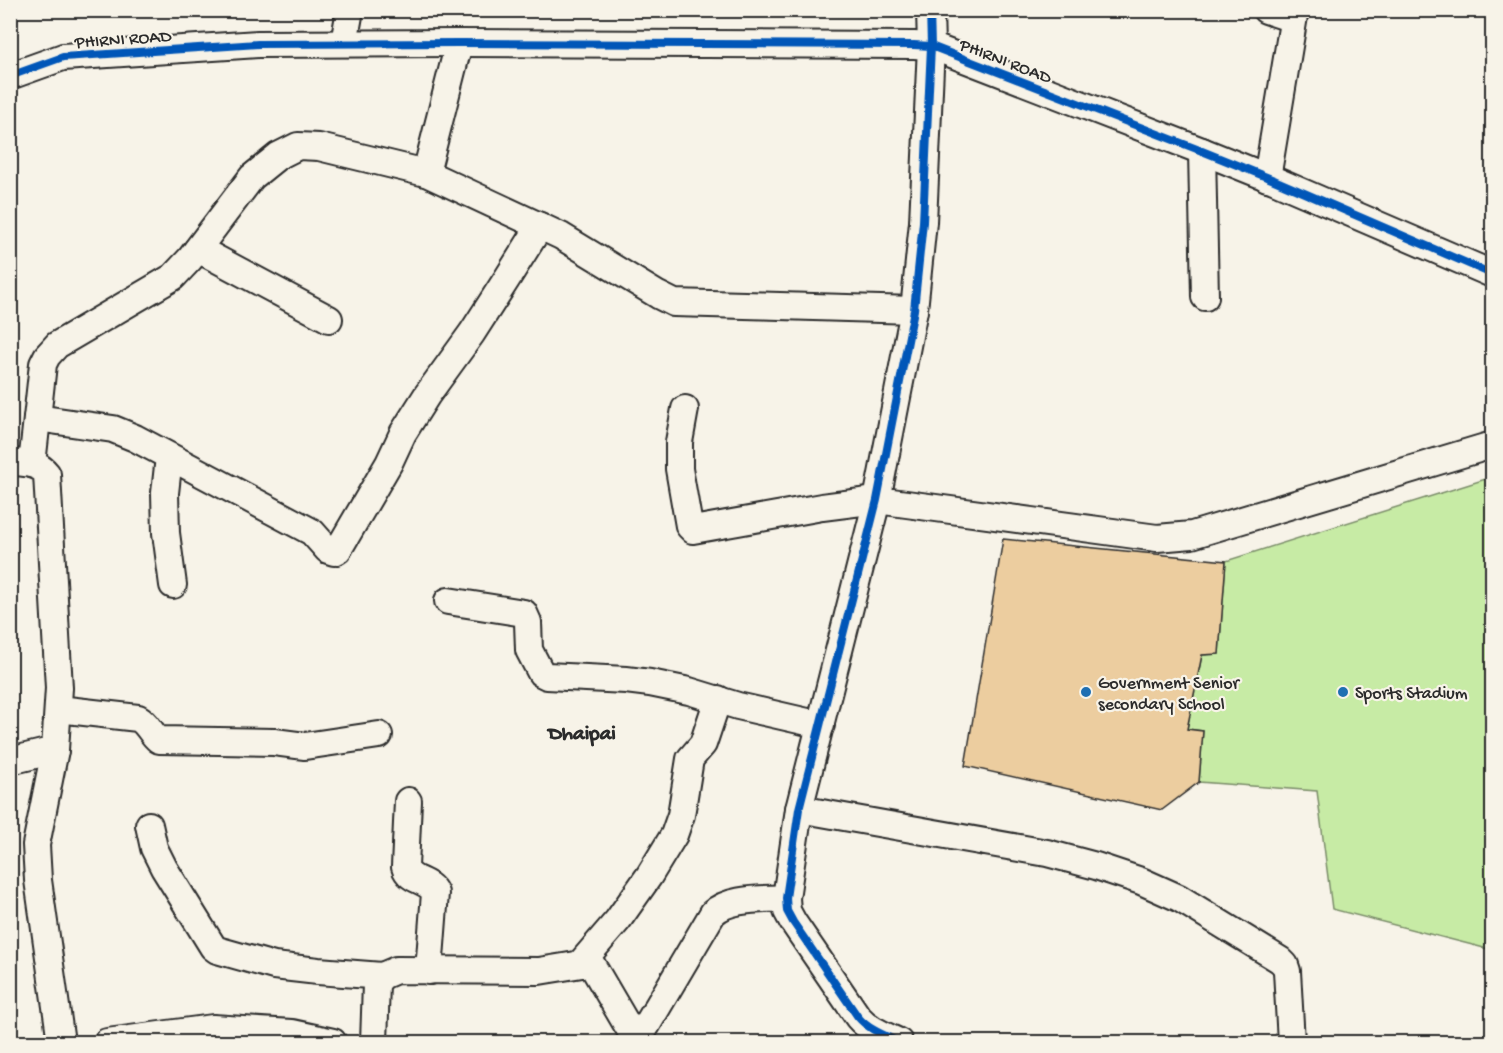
<svg xmlns="http://www.w3.org/2000/svg" width="1503" height="1053" font-family="'Gochi Hand',sans-serif">
	<rect width="100%" height="100%" fill="#f7f3e8"/>
	<filter id="ink" filterUnits="userSpaceOnUse"><feTurbulence type="fractalNoise" baseFrequency=".0167" numOctaves="2"/><feDisplacementMap in="SourceGraphic" scale="12" xChannelSelector="R" yChannelSelector="G"/><feConvolveMatrix kernelMatrix="1 2 1 2 8 2 1 2 1" color-interpolation-filters="sRGB"/></filter>
	<g filter="url(#ink)">
		<polygon fill="#c7eba5" stroke="#798b68" stroke-width="1.5" points="1492,477 1492,950 1332,909 1317,791 1199,782 1203,731 1187,729 1202,655 1219,654 1226,561"/>
		<polygon fill="#eccd9f" stroke="#2b2b2b" stroke-width="1.5" points="1003,539 1226,561 1219,654 1202,655 1187,729 1203,731 1199,782 1162,810 965,766"/>
		<g fill="none" stroke-linecap="round" stroke-linejoin="round">
			<defs>
				<g id="minor">
					<polyline points="1266,10 1293,19"/>
					<polyline points="344,43 350,10"/>
					<polyline points="459,43 426,173 561,236 658,295 674,303 914,310"/>
					<polyline points="10,76 63,57 258,44 459,43 914,45 931,46 1202,151 1274,180 1492,274"/>
					<polyline points="1202,151 1205,297"/>
					<polyline points="1267,178 1295,10"/>
					<polyline points="198,249 329,319"/>
					<polyline points="685,409 679,442 679,469 689,526 693,530 822,507 877,500 1157,538 1192,535 1492,445"/>
					<polyline points="37,418 113,429 135,438 312,532 328,550 334,552 338,550 389,463 403,433 427,395 472,333 508,277 540,226"/>
					<polyline points="169,457 165,493 166,533 173,585"/>
					<path d="M10 462C24 463 38 462 47 474L59 688 55 750 36 845 38 880 61 1042"/>
					<polyline points="32,464 43,364 47,356 57,345 173,277 190,259 252,177 278,156 298,146 319,147 426,173"/>
					<polyline points="448,601 524,613 528,622 529,650 541,673 547,676 626,680 650,683 689,691 738,706 821,725"/>
					<path d="M58 709 138 718C148 723 150 733 159 740L274 742 305 746 379 735"/>
					<polyline points="10,761 55,750"/>
					<path d="M408 801 405 867C409 882 429 879 435 893L429 971"/>
					<polyline points="799,809 1047,853 1096,866 1141,881 1179,898 1280,960 1285,965 1287,971 1291,1042"/>
					<polyline points="149,825 154,848 164,868 213,947 217,950 274,966 318,971 382,976"/>
					<polyline points="581,963 618,920 649,876 674,835 681,815 690,759 703,744 718,699"/>
					<polyline points="107,1042 213,1028 292,1033 333,1042"/>
					<polyline points="374,1042 376,984 382,976 396,970 539,971 588,963 592,965 637,1042"/>
					<path d="M639 1042 641 1035 713 913C730 897 763 900 786 898"/>
					<path d="M899 1042C884 1035 869 1030 858 1017L793 922 787 911 786 898 799 809 877 500 914 310 923 222 931 46 930 10"/>
				</g>
			</defs>
			<use href="#minor" stroke="#2b2b2b" stroke-width="30"/>
			<use href="#minor" stroke="#f7f3e8" stroke-width="26"/>
			<defs>
				<g id="cycleway">
					<polyline points="10,76 63,57 258,44 459,43 914,45 931,46 1202,151 1274,180 1492,274"/>
					<path d="M899 1042C884 1035 869 1030 858 1017L793 922 787 911 786 898 799 809 877 500 914 310 923 222 931 46 930 10"/>
				</g>
			</defs>
			<use href="#cycleway" stroke="#f7f3e8" stroke-width="11"/>
			<use href="#cycleway" stroke="#0057b8" stroke-width="8"/>
		</g>
	</g>
	<g fill="#1f6fb2" stroke="#f7f3e8" stroke-width="2">
		<circle cx="1086" cy="692" r="6"/>
		<circle cx="1343" cy="692" r="6"/>
	</g>
	<g text-anchor="middle" stroke-width="4.5" stroke-linejoin="round" paint-order="stroke">
		<g font-size="18" fill="#2b2b2b" stroke="#f7f3e8">
			<text transform="translate(123 38) rotate(-4)" y="6">PHIRNI ROAD</text>
			<text transform="translate(1006 60) rotate(21)" y="6">PHIRNI ROAD</text>
		</g>
		<g font-size="18" fill="#2b2b2b" stroke="#f7f3e8" text-anchor="start">
			<text x="1098" y="688">Government Senior<tspan x="1098" dy="21">secondary School</tspan></text>
			<text x="1355" y="698">Sports Stadium</text>
		</g>
		<g font-size="21" font-weight="bold" fill="#2b2b2b" stroke="#f7f3e8">
			<text x="582" y="739">Dhaipai</text>
		</g>
	</g>
	<rect width="1503" height="1053" fill="none" stroke="#f7f3e8" stroke-width="36"/>
	<rect x="18" y="18" width="1467" height="1017" fill="none" stroke="#2b2b2b" stroke-width="2" filter="url(#ink)"/>
</svg>
